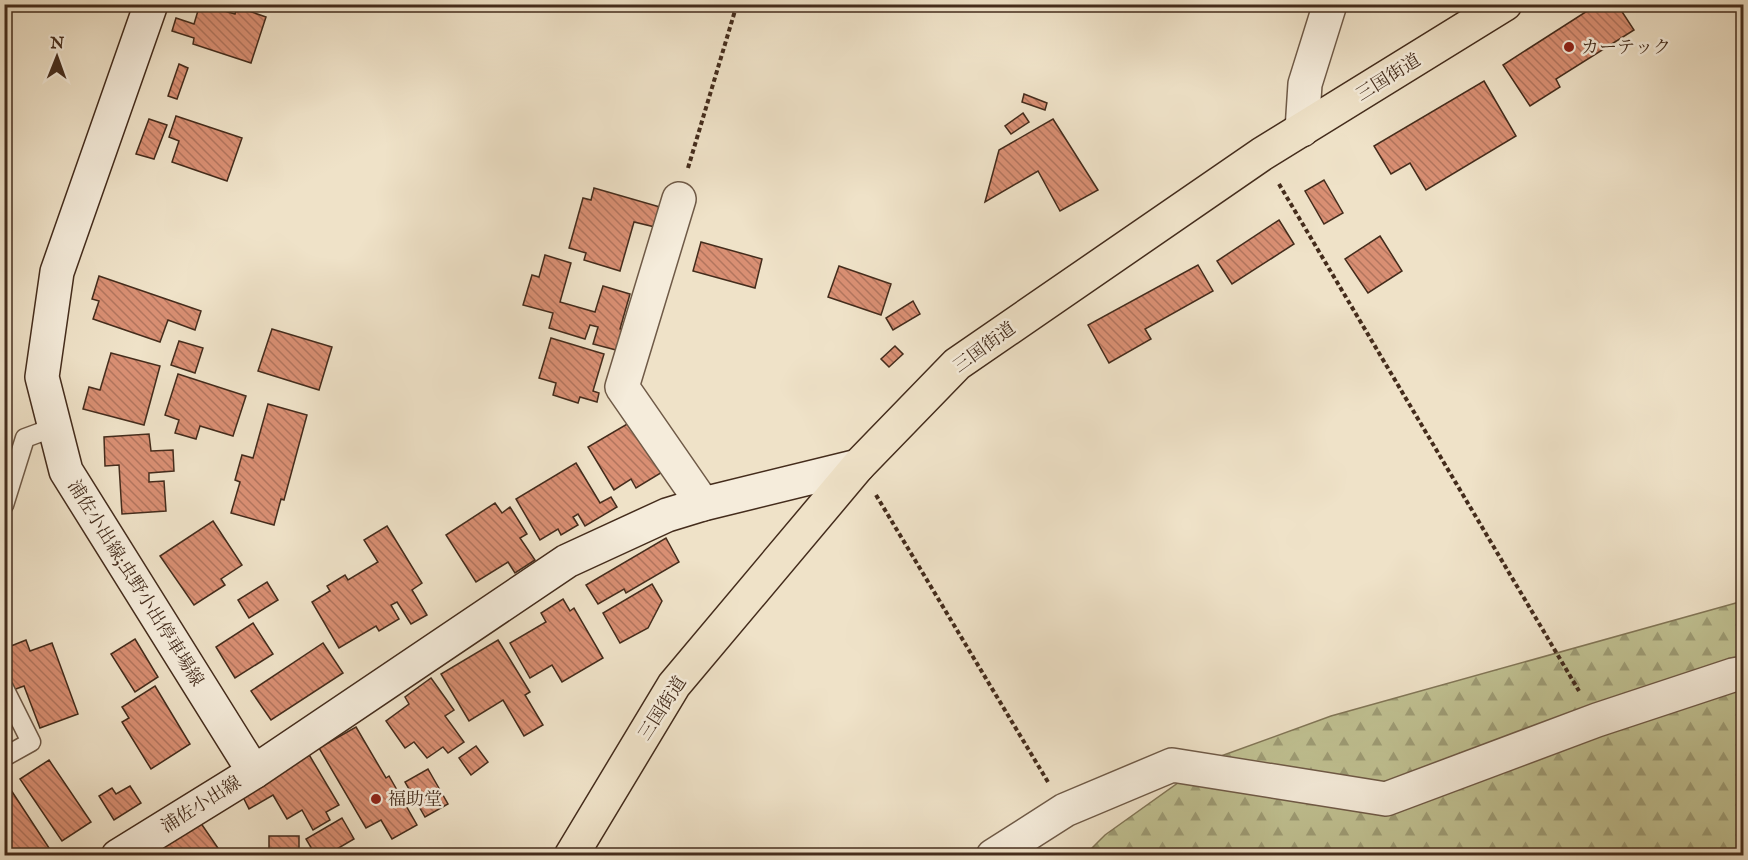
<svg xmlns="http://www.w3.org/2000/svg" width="1748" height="860" font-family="'IM FELL English','Noto Serif JP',serif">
	<defs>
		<pattern id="forest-firs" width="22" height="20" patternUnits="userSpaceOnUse" patternTransform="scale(1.5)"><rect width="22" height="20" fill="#c0c192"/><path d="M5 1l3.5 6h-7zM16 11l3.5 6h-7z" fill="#9e9d76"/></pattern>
		<pattern id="building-back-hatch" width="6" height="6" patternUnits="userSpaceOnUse" patternTransform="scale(1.5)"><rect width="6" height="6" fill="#d98f73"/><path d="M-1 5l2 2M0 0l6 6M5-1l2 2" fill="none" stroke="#b2755e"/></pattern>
	</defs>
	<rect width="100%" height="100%" fill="#efe2c8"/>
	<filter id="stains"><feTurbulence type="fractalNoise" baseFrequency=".00333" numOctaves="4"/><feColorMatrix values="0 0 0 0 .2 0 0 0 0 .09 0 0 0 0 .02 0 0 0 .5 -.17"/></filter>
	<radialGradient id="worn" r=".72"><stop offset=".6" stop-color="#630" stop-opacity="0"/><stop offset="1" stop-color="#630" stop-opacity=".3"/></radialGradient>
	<polygon fill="url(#forest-firs)" stroke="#827657" stroke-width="1.5" points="1743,601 1743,855 1084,856 1105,835 1210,760 1331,716"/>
	<g fill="url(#building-back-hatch)" stroke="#442c1c" stroke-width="1.5">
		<polygon points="200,4 223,4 221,10 235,14 237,7 266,17 251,63 193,44 194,38 172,31 176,18 194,24"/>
		<polygon points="1598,4 1617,4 1634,30 1556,79 1560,87 1530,106 1503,65"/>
		<polygon points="179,64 188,68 177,99 168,96"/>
		<polygon points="1484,81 1516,136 1426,190 1410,163 1391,174 1374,146"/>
		<polygon points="1024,94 1047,103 1045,110 1022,102"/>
		<polygon points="1023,113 1029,122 1011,134 1005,126"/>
		<polygon points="176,116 242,138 227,181 172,162 179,141 169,137"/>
		<polygon points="149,119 167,125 154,159 136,154"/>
		<polygon points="1053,119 1098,190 1060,211 1038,171 985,202 999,150"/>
		<polygon points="1324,180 1343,213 1324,224 1305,191"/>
		<polygon points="594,188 660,207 655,227 634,222 620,271 584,260 586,253 569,248 583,198 591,200"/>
		<polygon points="1279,220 1294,244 1232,284 1217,261"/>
		<polygon points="1380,236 1402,271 1368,293 1345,259"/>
		<polygon points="701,242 762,259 755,288 693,271"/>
		<polygon points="545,255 571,263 560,302 595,312 603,286 630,294 620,329 626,330 620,351 593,344 598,327 590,325 585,339 549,328 553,313 523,305 532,275 539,277"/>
		<polygon points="1198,265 1213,291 1145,329 1151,339 1109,363 1088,325"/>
		<polygon points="839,266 891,284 881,315 828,297"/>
		<polygon points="99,276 201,311 195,330 168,320 160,342 93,319 99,301 92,299"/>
		<polygon points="913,301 920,314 893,330 886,318"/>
		<polygon points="272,329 332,347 319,390 258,371"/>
		<polygon points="551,338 604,354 593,391 599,393 597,402 580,397 578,403 553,395 556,383 539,378"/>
		<polygon points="179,341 203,348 195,373 171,365"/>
		<polygon points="895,346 903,354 889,367 881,359"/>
		<polygon points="111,353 160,366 144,425 83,409 89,387 100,390"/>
		<polygon points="178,374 246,396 233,436 200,426 196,439 175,433 179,420 165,415"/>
		<polygon points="268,404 307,415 284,500 281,499 274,525 231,513 240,482 235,480 242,455 253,458"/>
		<polygon points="634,420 664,471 636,488 631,479 614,490 588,447"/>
		<polygon points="149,434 151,451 173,450 174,471 149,473 149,482 164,481 166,511 122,514 119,465 105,466 104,437"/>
		<polygon points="576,463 600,503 611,497 617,507 585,526 578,514 573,517 578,525 561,535 558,529 540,540 516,499"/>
		<polygon points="495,503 502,513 510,507 527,534 520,538 535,560 515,573 508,562 476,582 446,535"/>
		<polygon points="213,521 242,565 221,579 225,585 194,605 160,556"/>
		<polygon points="387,526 422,583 412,590 427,615 411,624 397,602 391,605 399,619 379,631 376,626 339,648 312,602 330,591 327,586 345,575 348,580 378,562 364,540"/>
		<polygon points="666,538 679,562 626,593 624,589 598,604 586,585"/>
		<polygon points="267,582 278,600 249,618 238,600"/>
		<polygon points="652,584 662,601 648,628 620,643 603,613"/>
		<polygon points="563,599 570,611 574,608 603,658 562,682 552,665 530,678 510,643 546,622 541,613"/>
		<polygon points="253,623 273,654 235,678 216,647"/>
		<polygon points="135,639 158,677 135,692 111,654"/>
		<polygon points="26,640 30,651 52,643 78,714 40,728 24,686 13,690 4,667 4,663 11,661 6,648"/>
		<polygon points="498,640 530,692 525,695 543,725 524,736 503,700 469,721 441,674"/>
		<polygon points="323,643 343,673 271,720 251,691"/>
		<polygon points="431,678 454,710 445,716 464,742 448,753 443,747 427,758 414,742 405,748 386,721 409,704 405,697"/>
		<polygon points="155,686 190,744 151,769 122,722 129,718 122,707"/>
		<polygon points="356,727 386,778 389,776 417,825 392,839 381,820 366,828 319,748"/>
		<polygon points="476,746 488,762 471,775 459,758"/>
		<polygon points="308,753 339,805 326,812 330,820 313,830 302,810 287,819 273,795 249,809 241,793"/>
		<polygon points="49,760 91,822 62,841 20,779"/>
		<polygon points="428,769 448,804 425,817 405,782"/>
		<polygon points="130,786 141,803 114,820 99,796 112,788 116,794"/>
		<polygon points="9,787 53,854 52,856 4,856 4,847 6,846 4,844 4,790"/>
		<polygon points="342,818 354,839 325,856 316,856 306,839"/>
		<polygon points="198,819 220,851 212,856 142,856"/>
		<polygon points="269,836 299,836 299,856 243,856 243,853 269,853"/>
	</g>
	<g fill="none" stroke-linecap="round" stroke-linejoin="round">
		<defs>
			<g id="lane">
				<polyline points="4,505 25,438 55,427"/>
				<polyline points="4,688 31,742 4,757"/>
			</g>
			<g id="street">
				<polyline points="1302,130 1305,84 1330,4"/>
				<polyline points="679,199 622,387 703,504"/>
				<polyline points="993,856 1065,810 1172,765 1386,799 1597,720 1733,675 1744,673"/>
			</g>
			<g id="secondary">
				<polyline points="151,4 57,272 42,377 66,471 254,772"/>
				<polyline points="118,856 254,772 567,561 667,515 703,504 858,466"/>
			</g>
			<polyline id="highway" points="571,856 674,685 858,466 957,364 1262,154 1505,4"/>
		</defs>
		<use href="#lane" stroke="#6f5a47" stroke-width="21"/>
		<use href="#street" stroke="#6f5a47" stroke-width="36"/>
		<use href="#secondary" stroke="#442c1c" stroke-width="36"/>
		<use href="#highway" stroke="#442c1c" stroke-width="36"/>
		<g stroke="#442c1c" stroke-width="4" stroke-dasharray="4.5 3" stroke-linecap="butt">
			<polyline points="688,168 737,4"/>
			<polyline points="1279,184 1579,691"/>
			<polyline points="876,495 1048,782"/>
		</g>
		<use href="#lane" stroke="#f5ecdb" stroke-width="18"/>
		<use href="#street" stroke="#f5ecdb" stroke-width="33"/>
		<use href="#secondary" stroke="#f5ecdb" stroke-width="33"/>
		<use href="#highway" stroke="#efe2c8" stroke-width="33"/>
	</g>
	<g fill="#8f2418" stroke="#f5ecdb" stroke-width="2">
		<circle cx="1569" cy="47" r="6"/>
		<circle cx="376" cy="799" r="6"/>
	</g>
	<g text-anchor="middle" stroke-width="5" stroke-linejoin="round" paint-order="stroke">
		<g font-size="18" fill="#442c1c" stroke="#f5ecdb" text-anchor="start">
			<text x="1581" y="53">カーテック</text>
			<text x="388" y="805">福助堂</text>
		</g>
		<g font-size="18" fill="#442c1c" stroke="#f5ecdb">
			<text transform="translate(1388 77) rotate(-32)" y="6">三国街道</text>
			<text transform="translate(984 347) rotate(-36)" y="6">三国街道</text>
			<text transform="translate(136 583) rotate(58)" y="6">浦佐小出線;虫野小出停車場線</text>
			<text transform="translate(662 708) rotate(-57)" y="6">三国街道</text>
			<text transform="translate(201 804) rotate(-32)" y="6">浦佐小出線</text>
		</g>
	</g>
	<rect width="1748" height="860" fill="none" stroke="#efe2c8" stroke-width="24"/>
	<rect x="6" y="6" width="1736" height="848" fill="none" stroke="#442c1c" stroke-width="3"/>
	<rect x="12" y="12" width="1724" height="836" fill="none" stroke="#442c1c" stroke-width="1.5"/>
	<g transform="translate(57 57) rotate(1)" stroke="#f5ecdb" stroke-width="4.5" paint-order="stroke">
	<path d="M0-4.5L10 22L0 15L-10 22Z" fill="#442c1c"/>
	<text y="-9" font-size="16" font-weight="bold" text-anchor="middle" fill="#442c1c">N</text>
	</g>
	<rect width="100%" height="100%" filter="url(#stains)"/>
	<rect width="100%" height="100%" fill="url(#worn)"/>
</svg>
